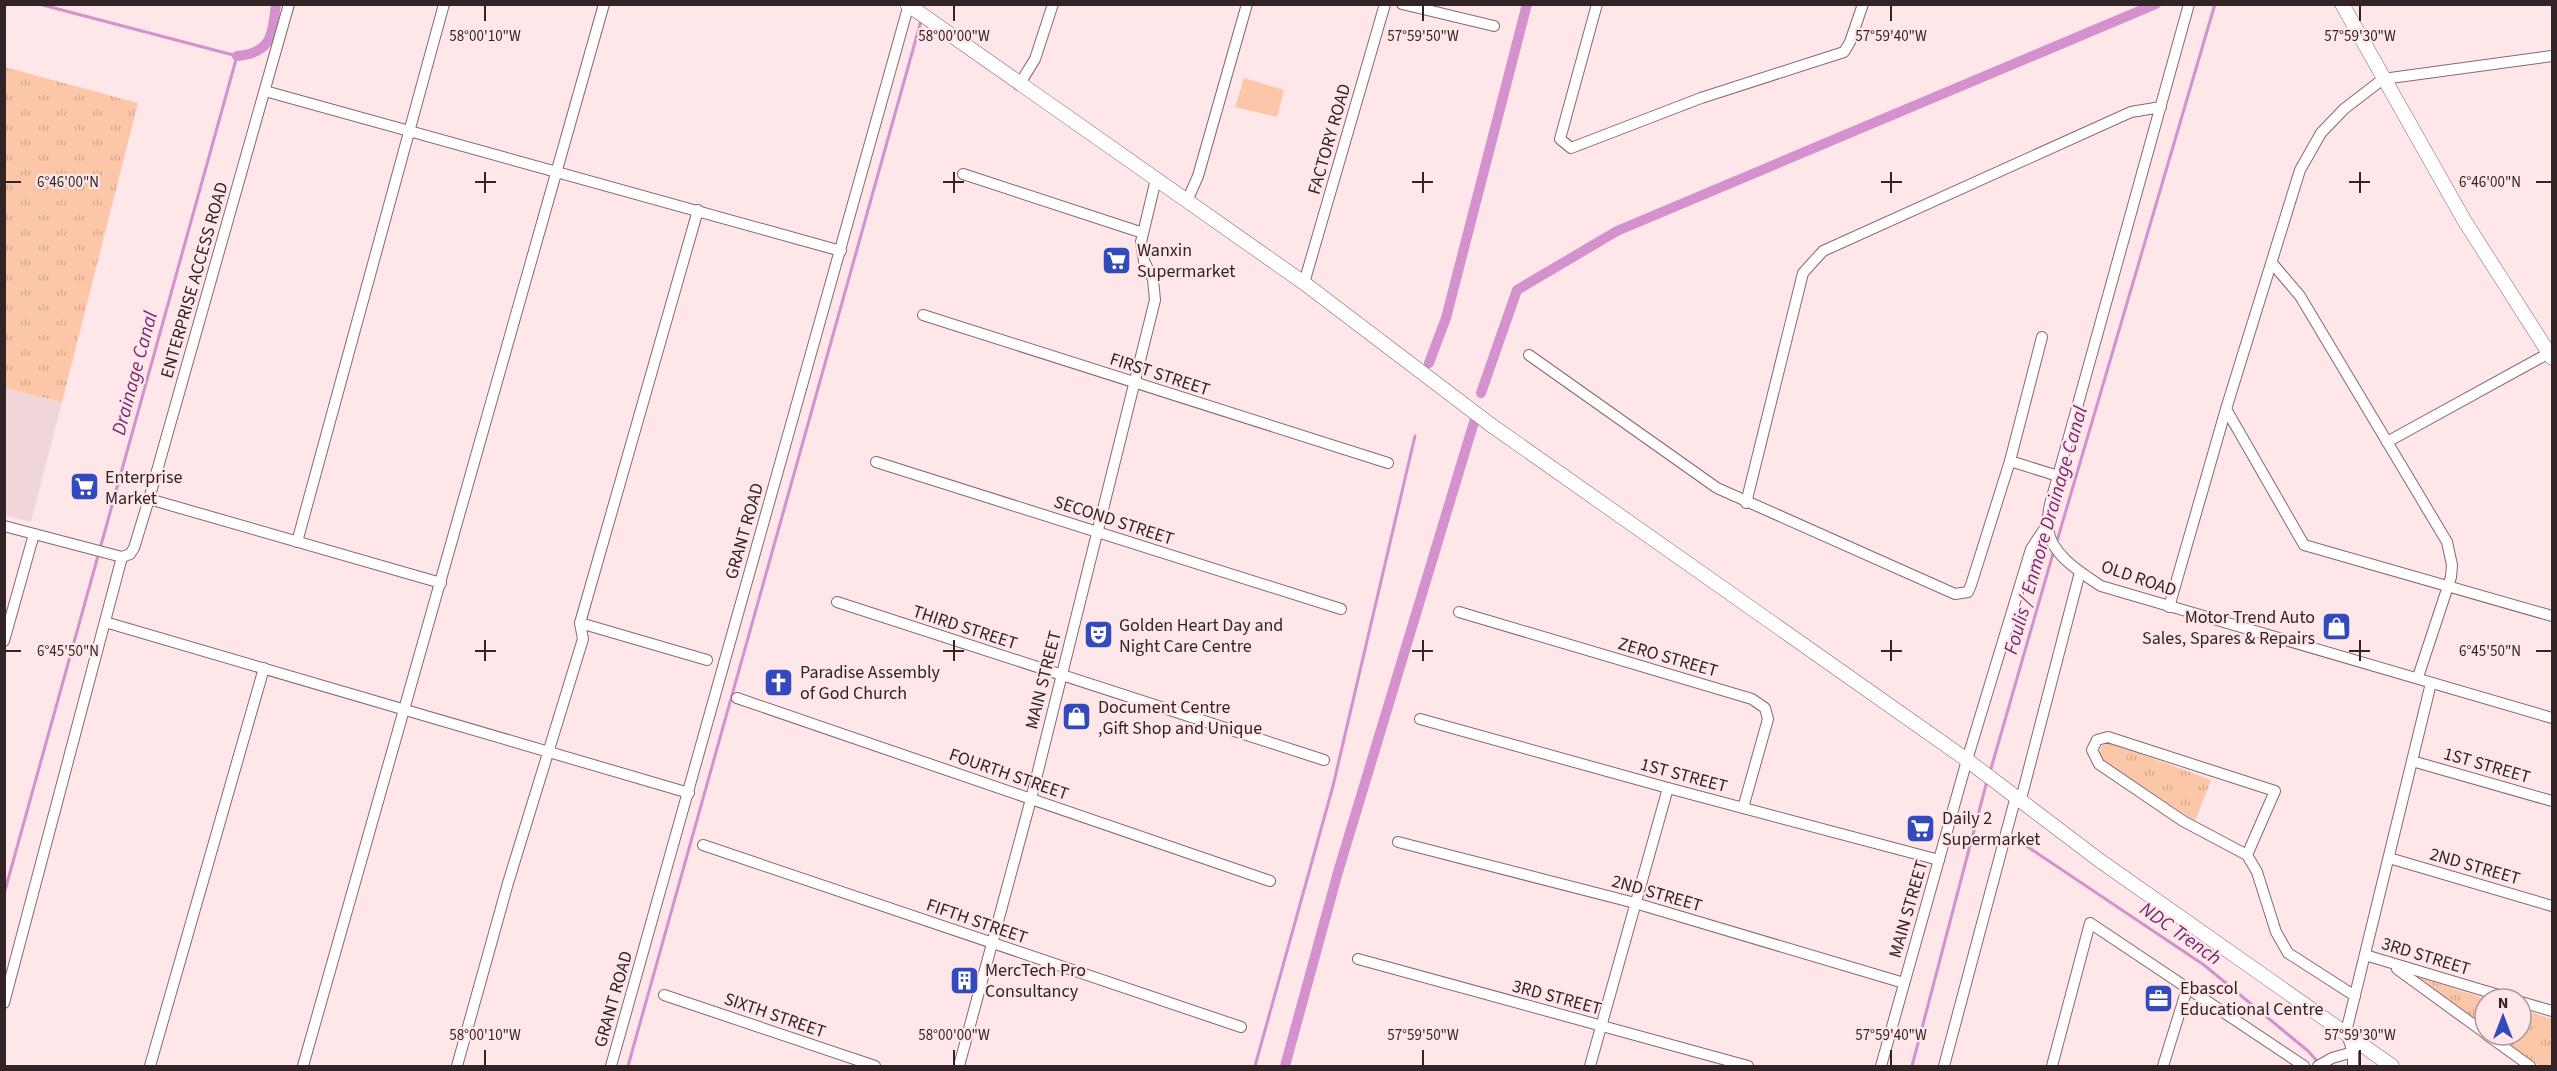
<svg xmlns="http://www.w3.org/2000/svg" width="2557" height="1071" font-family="'Source Sans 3',sans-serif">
	<defs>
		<pattern id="park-tufts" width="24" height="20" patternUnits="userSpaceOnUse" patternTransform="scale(1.5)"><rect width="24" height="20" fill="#fcc6a9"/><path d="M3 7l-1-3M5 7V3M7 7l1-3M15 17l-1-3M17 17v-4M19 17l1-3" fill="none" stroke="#d8aa91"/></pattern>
	</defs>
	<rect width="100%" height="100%" fill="#fee6e9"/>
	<polygon fill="#f1d6d9" points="4,388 62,402 31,522 5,515"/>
	<polygon fill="#fcc6a9" points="1244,78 1284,90 1277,117 1235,107"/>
	<g fill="url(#park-tufts)">
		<polygon points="4,67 138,103 62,402 5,388"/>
		<path d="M2109 742 2211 780 2195 821 2101 759C2098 751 2100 745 2109 742Z"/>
		<polygon points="2417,977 2487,999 2485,999 2485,1026"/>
		<polygon points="2521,1009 2552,1019 2552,1066 2540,1066 2497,1035 2521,1035"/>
	</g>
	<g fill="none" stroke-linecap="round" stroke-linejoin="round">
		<g stroke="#d391ce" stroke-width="3">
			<polyline points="2057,541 2215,4"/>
			<polyline points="1990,772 2054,550"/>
			<polyline points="2013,837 2204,965 2308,1051 2319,1063"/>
			<polyline points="4,894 237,56 39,4"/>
			<polyline points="628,1066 921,21"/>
			<polyline points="1255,1066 1333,786 1415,436"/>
			<polyline points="1912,1066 1987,781"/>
		</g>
		<g stroke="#d391ce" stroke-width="10">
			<path d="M237 56C272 53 272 35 276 4"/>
			<polyline points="1429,363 1446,318 1527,4"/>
			<polyline points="1481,393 1517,290 1617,231 2156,4"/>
			<polyline points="1285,1066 1338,872 1474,422"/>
		</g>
		<defs>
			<g id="minor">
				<polyline points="1402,4 1494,26"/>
				<polyline points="1597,4 1560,139 1571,148 1701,98 1844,52 1850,42 1863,4"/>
				<path d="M2189 4 2058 476C2054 492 2046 511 2048 528 2050 554 2081 573 2101 586L2552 718"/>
				<polyline points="1019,85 1035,59 1053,4"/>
				<polyline points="265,91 841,251"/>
				<polyline points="963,174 1143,233"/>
				<polyline points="1187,201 1198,176 1247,4"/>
				<polyline points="2272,263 2300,296 2447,542 2452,565 2451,577 2418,677"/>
				<polyline points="1304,283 1385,4"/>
				<polyline points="923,315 1388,463"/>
				<polyline points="1529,355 1717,488 1955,594 1968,592 1971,585 2010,461 2058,476"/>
				<polyline points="2226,409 2304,545 2552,616"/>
				<polyline points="2387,442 2549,353"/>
				<polyline points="2010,461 2042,337"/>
				<polyline points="876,462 1341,609"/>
				<polyline points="149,499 441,583"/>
				<polyline points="1746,503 1803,273 1823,251 2131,112 2161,107"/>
				<polyline points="4,526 122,557"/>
				<polyline points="297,542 444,4"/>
				<polyline points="122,557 130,554 134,548 149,499 289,4"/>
				<polyline points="837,602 1324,760"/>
				<polyline points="2169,607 2226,409 2300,170 2321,133 2344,109 2383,79 2552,56"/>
				<polyline points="1459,612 1752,699 1765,708 1768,719 1743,808"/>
				<polyline points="105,622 689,793"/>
				<polyline points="580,623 707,660"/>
				<polyline points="4,641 34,534"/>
				<polyline points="737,698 1270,881"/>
				<polyline points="1420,719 1668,788 1939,860"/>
				<polyline points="2412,761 2552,801"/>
				<polyline points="2021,799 2080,572"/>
				<polyline points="1398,842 1635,903 1904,983"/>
				<polyline points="703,845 1241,1027"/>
				<polyline points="2247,855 2275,791 2108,737 2097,740 2092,750 2099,764 2183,821 2247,855 2257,872 2276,932 2288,953 2355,996"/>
				<polyline points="2389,858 2552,906"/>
				<polyline points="2365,955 2512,999"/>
				<polyline points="1358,959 1748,1066"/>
				<polyline points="2397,969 2485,1033"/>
				<polyline points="664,995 875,1066"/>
				<polyline points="2521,1002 2552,1011"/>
				<polyline points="4,1003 122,557"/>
				<polyline points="2487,1035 2530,1066"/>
				<polyline points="150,1066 264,668"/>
				<polyline points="303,1066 604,4"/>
				<polyline points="457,1066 508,883 583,639 580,623 698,210"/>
				<polyline points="611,1066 909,4"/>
				<polyline points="959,1066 1031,799 1155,300 1153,279 1144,261 1141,242 1156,179"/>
				<polyline points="1590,1066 1668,788"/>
				<polyline points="1881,1066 1967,760 2031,549 2047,525"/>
				<polyline points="1944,1066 2016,796"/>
				<polyline points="2052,1066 2090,923 2304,1066"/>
				<polyline points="2163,1066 2187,989"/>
				<polyline points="2318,1066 2332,1058 2353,1052"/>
				<polyline points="2353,1066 2353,1052 2346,1032 2431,683"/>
			</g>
			<g id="major">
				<polyline points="907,4 1304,283 1491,425 1967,760 2099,860 2392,1066"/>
				<polyline points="2342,4 2464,220 2552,358"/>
			</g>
		</defs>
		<use href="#minor" stroke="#89686c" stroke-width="12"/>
		<use href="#major" stroke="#89686c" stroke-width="15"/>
		<use href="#minor" stroke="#fff" stroke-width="10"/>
		<use href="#major" stroke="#fff" stroke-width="14"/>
	</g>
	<path fill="none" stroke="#322426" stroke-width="2" d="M485 6V21M954 6V21M1423 6V21M1891 6V21M2360 6V21M485 172V193M954 172V193M1423 172V193M1891 172V193M2360 172V193M6 182H21M475 182H496M943 182H964M1412 182H1433M1881 182H1902M2349 182H2370M2536 182H2551M485 640V661M954 640V661M1423 640V661M1891 640V661M2360 640V661M6 651H21M475 651H496M943 651H964M1412 651H1433M1881 651H1902M2349 651H2370M2536 651H2551M485 1050V1065M954 1050V1065M1423 1050V1065M1891 1050V1065M2360 1050V1065"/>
	<defs>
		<symbol id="supermarket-square" viewBox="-11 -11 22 22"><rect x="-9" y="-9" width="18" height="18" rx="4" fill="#324abb" stroke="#fee6e9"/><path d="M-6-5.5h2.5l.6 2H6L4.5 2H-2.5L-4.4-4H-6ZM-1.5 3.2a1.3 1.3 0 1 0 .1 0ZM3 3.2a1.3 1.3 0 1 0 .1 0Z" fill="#fff"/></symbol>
		<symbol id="shop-square" viewBox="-11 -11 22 22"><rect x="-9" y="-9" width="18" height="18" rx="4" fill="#324abb" stroke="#fee6e9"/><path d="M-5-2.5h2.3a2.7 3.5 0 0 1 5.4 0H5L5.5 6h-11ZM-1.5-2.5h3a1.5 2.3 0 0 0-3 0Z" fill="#fff"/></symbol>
		<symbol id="theatre-square" viewBox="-11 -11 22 22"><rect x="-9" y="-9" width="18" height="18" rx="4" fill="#324abb" stroke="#fee6e9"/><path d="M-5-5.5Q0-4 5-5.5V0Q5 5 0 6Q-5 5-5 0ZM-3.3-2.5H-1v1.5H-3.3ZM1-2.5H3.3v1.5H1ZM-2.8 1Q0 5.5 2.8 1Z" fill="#fff"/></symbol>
		<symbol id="church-square" viewBox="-11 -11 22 22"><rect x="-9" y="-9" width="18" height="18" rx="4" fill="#324abb" stroke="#fee6e9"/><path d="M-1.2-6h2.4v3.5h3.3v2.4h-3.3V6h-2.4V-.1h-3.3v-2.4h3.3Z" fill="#fff"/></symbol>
		<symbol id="building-square" viewBox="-11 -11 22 22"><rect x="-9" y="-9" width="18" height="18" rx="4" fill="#324abb" stroke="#fee6e9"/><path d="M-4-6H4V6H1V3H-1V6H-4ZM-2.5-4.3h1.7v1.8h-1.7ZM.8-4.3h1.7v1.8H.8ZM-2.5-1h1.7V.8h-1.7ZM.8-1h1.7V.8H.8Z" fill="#fff"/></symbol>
		<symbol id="office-square" viewBox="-11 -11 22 22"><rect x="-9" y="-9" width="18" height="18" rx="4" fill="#324abb" stroke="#fee6e9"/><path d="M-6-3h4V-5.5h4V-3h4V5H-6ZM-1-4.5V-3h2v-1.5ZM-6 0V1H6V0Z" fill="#fff"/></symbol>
	</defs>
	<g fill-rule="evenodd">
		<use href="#supermarket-square" x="1100" y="244" width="33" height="33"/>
		<use href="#supermarket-square" x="68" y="470" width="33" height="33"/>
		<use href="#shop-square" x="2320" y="610" width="33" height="33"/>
		<use href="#theatre-square" x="1082" y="618" width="33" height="33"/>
		<use href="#church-square" x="762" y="666" width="33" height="33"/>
		<use href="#shop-square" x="1060" y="700" width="33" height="33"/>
		<use href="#supermarket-square" x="1904" y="812" width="33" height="33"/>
		<use href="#building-square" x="948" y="964" width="33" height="33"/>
		<use href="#office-square" x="2142" y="982" width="33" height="33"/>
	</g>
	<g text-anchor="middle" stroke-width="4.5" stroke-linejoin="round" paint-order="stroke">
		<g font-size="18" fill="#322426" stroke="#fee6e9">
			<text transform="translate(1329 139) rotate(-74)" y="6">FACTORY ROAD</text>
			<text transform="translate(194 280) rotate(-74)" y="6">ENTERPRISE ACCESS ROAD</text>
			<text transform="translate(1160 374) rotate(18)" y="6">FIRST STREET</text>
			<text transform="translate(1114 520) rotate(18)" y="6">SECOND STREET</text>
			<text transform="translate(744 531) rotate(-74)" y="6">GRANT ROAD</text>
			<text transform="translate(2139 578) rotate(19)" y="6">OLD ROAD</text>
			<text transform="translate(965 627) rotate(18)" y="6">THIRD STREET</text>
			<text transform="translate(1668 657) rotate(16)" y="6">ZERO STREET</text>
			<text transform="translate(1043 680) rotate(-76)" y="6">MAIN STREET</text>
			<text transform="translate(2487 765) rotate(16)" y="6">1ST STREET</text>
			<text transform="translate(1009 774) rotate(19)" y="6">FOURTH STREET</text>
			<text transform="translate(1684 775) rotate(15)" y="6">1ST STREET</text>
			<text transform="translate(2475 866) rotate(16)" y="6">2ND STREET</text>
			<text transform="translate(1657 893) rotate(16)" y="6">2ND STREET</text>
			<text transform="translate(1908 909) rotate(-74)" y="6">MAIN STREET</text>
			<text transform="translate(977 921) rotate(19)" y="6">FIFTH STREET</text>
			<text transform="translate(2426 956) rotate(17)" y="6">3RD STREET</text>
			<text transform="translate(1557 997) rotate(15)" y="6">3RD STREET</text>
			<text transform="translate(613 999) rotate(-74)" y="6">GRANT ROAD</text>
			<text transform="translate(775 1015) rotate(19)" y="6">SIXTH STREET</text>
		</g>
		<g font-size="18" fill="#322426" stroke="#fee6e9" text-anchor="start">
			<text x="1137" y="256">Wanxin<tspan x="1137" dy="21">Supermarket</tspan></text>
			<text x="105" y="483">Enterprise<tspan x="105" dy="21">Market</tspan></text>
			<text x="2315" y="623" text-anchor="end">Motor Trend Auto<tspan x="2315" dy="21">Sales, Spares &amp; Repairs</tspan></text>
			<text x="1119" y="631">Golden Heart Day and<tspan x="1119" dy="21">Night Care Centre</tspan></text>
			<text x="800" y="678">Paradise Assembly<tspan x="800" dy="21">of God Church</tspan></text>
			<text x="1098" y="713">Document Centre<tspan x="1098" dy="21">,Gift Shop and Unique</tspan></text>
			<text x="1942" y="824">Daily 2<tspan x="1942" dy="21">Supermarket</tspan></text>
			<text x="985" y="976">MercTech Pro<tspan x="985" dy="21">Consultancy</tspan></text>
			<text x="2180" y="994">Ebascol<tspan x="2180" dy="21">Educational Centre</tspan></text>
		</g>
		<g font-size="20" font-style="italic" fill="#762873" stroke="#fee6e9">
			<text transform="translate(134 373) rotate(-75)" y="7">Drainage Canal</text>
			<text transform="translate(2045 530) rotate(-74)" y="7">Foulis / Enmore Drainage Canal</text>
			<text transform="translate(2181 933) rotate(35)" y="7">NDC Trench</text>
		</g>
	</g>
	<g font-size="15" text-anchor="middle" fill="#322426" stroke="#fee6e9" stroke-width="4.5" stroke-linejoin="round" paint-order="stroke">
		<text x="485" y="41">58°00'10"W</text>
		<text x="954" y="41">58°00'00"W</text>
		<text x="1423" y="41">57°59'50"W</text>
		<text x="1891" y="41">57°59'40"W</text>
		<text x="2360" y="41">57°59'30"W</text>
		<text x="68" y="187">6°46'00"N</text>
		<text x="2490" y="187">6°46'00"N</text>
		<text x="68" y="656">6°45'50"N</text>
		<text x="2490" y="656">6°45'50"N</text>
		<text x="485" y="1040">58°00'10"W</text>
		<text x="954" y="1040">58°00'00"W</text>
		<text x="1423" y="1040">57°59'50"W</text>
		<text x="1891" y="1040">57°59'40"W</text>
		<text x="2360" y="1040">57°59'30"W</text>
	</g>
	<rect width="2557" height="1071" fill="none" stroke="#322426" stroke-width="12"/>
	<g transform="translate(2503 1017)"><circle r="28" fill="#fee6e9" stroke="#ac989b" stroke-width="1.5"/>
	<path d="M0-4.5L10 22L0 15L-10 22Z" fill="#324abb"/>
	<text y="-9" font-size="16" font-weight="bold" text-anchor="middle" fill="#322426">N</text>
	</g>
</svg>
